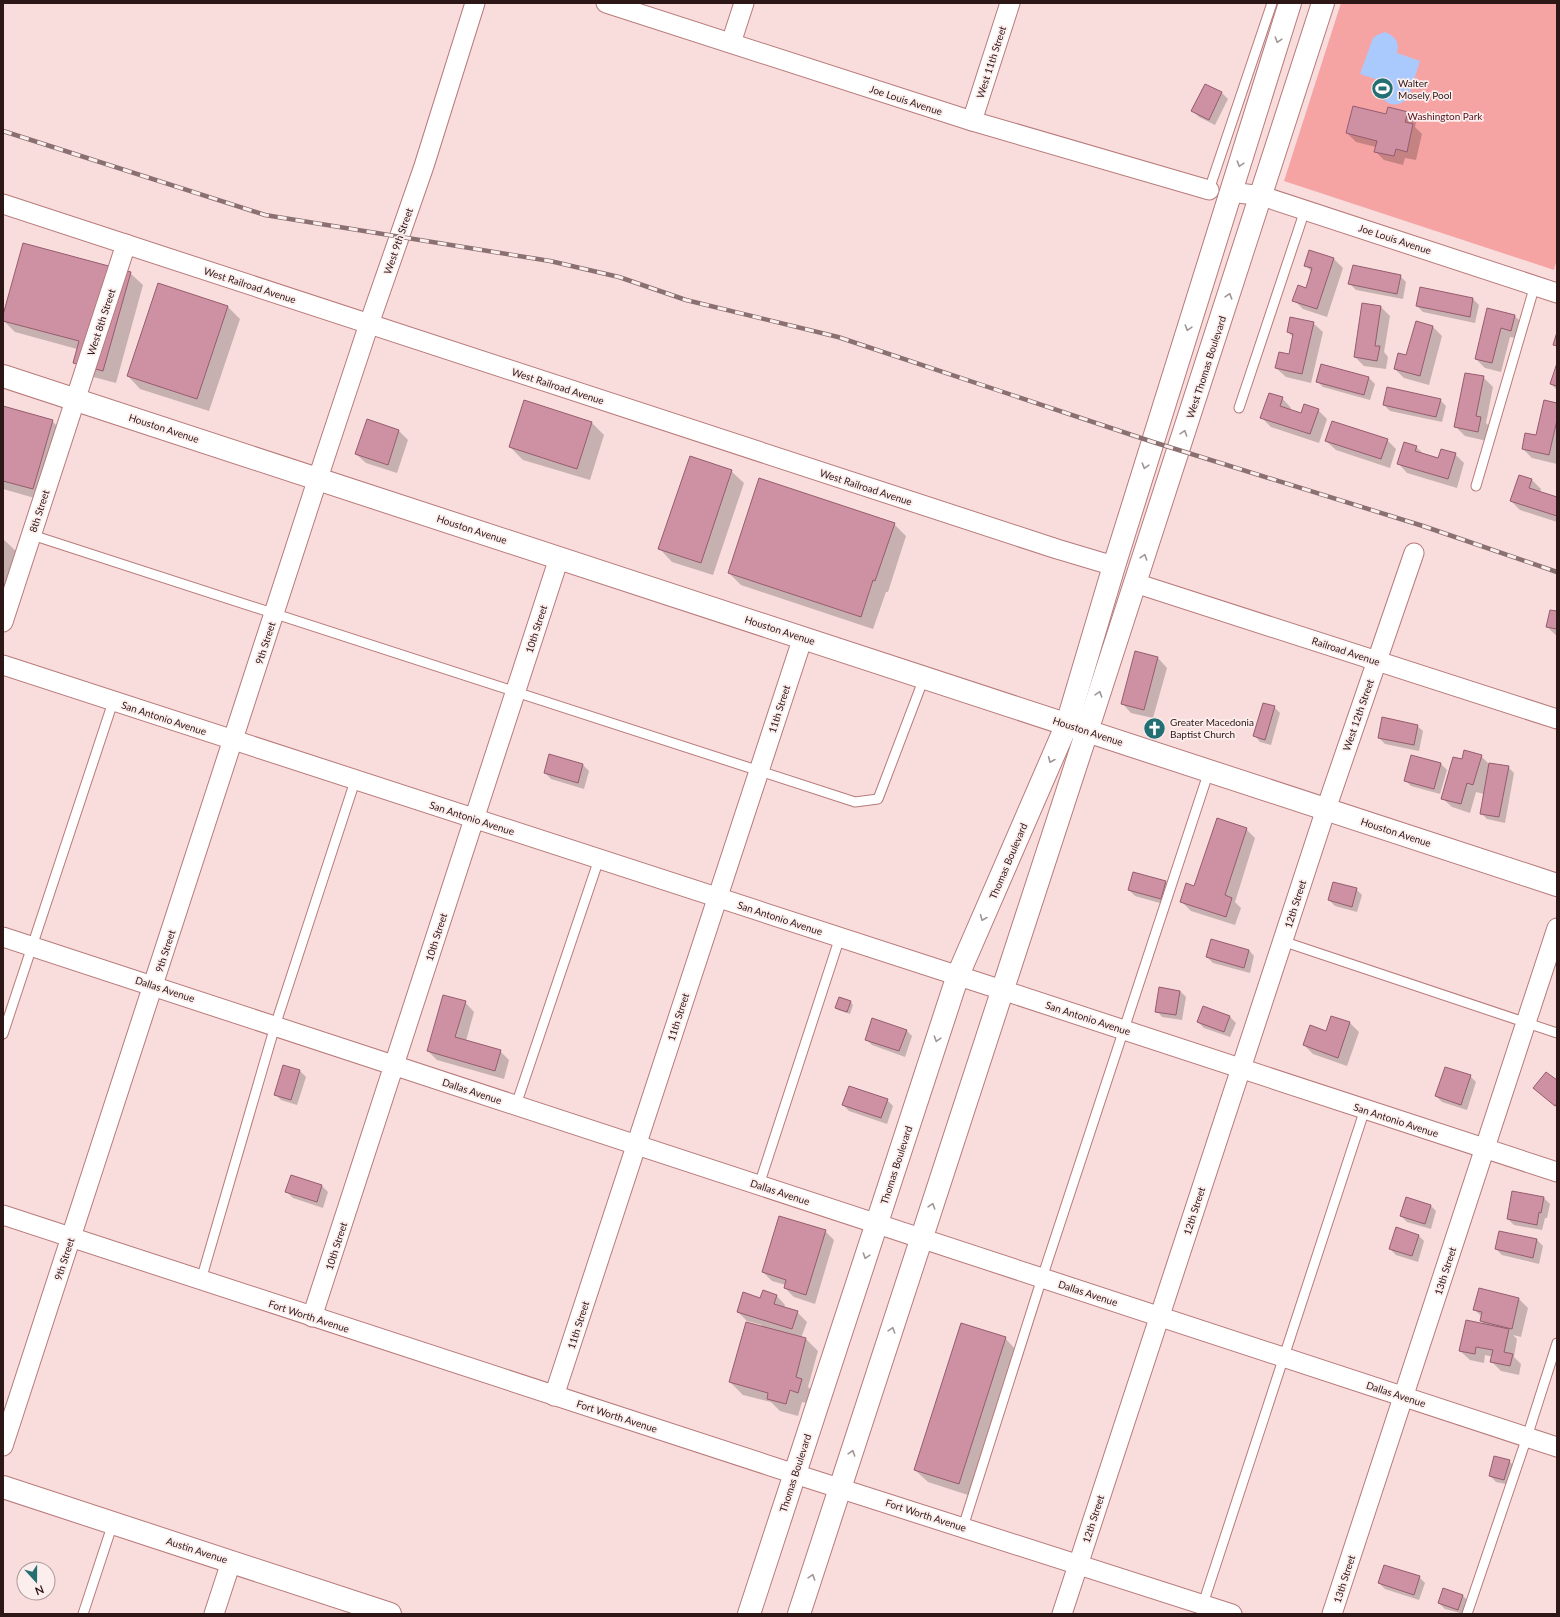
<svg xmlns="http://www.w3.org/2000/svg" width="1560" height="1617" font-family="Lato,sans-serif">
	<rect width="100%" height="100%" fill="#f9dddc"/>
	<polygon fill="#f6a3a4" points="1341,3 1557,3 1557,259 1554,270 1284,181"/>
	<path fill="#aacafd" d="M1385 32C1395 36 1400 42 1397 53L1420 61 1408 98C1401 106 1386 108 1382 95 1381 91 1383 86 1384 82L1360 74 1373 38 1377 35Z"/>
	<g fill="#0003">
		<polygon points="1206,85 1222,93 1228,99 1215,125 1199,117 1193,111"/>
		<polygon points="1407,113 1416,122 1415,127 1422,134 1416,160 1405,158 1403,165 1384,160 1375,151 1376,147 1356,142 1347,133 1387,116"/>
		<polygon points="1334,259 1343,268 1327,317 1303,309 1294,300 1306,289 1312,272 1305,265"/>
		<polygon points="130,273 143,285 116,383 86,375 74,362 77,349 15,332 3,320 3,319"/>
		<polygon points="1400,276 1406,282 1403,299 1356,290 1350,284"/>
		<polygon points="1420,288 1473,299 1479,305 1475,323 1423,312 1417,306"/>
		<polygon points="1363,305 1381,307 1390,316 1384,352 1388,357 1386,369 1364,366 1355,357"/>
		<polygon points="227,306 240,319 209,411 140,389 128,376"/>
		<polygon points="1488,309 1515,316 1524,325 1521,339 1510,337 1501,372 1485,368 1476,359"/>
		<polygon points="1417,322 1433,327 1442,336 1429,385 1404,378 1395,369 1407,357"/>
		<polygon points="1313,323 1323,332 1311,383 1286,377 1276,368 1290,355 1294,338 1288,332"/>
		<polygon points="1557,366 1557,390 1551,384"/>
		<polygon points="1483,377 1493,387 1486,423 1490,427 1487,441 1465,436 1456,427"/>
		<polygon points="1369,378 1375,384 1370,400 1323,387 1317,381"/>
		<polygon points="1282,398 1291,408 1290,410 1302,414 1318,410 1327,419 1319,443 1271,427 1262,418"/>
		<polygon points="1440,400 1446,406 1442,422 1390,411 1384,405"/>
		<polygon points="1557,404 1557,464 1532,458 1523,449 1536,436"/>
		<polygon points="3,407 52,421 65,434 45,501 3,489"/>
		<polygon points="592,423 604,435 590,480 523,460 510,447"/>
		<polygon points="399,431 408,440 397,473 366,463 356,454"/>
		<polygon points="1387,440 1396,449 1390,468 1336,450 1326,441"/>
		<polygon points="1416,447 1425,455 1438,459 1455,454 1464,463 1457,488 1407,473 1398,463"/>
		<polygon points="731,471 744,483 713,575 672,562 660,549"/>
		<polygon points="1519,476 1532,480 1541,489 1540,493 1557,498 1557,522 1520,510 1511,501"/>
		<polygon points="894,524 906,536 888,592 886,592 873,629 741,585 729,573"/>
		<polygon points="3,539 17,552 3,613"/>
		<polygon points="1557,612 1557,636 1547,627"/>
		<polygon points="1158,658 1167,668 1153,718 1131,713 1122,703"/>
		<polygon points="1274,707 1280,713 1271,745 1260,742 1255,736"/>
		<polygon points="1417,726 1423,731 1419,751 1385,744 1379,738"/>
		<polygon points="550,755 583,765 589,771 584,789 551,779 545,773"/>
		<polygon points="1412,756 1441,764 1447,770 1440,794 1411,786 1405,780"/>
		<polygon points="1481,756 1489,764 1508,767 1514,773 1505,823 1487,819 1481,813 1484,794 1476,792 1470,813 1452,807 1442,798 1463,760"/>
		<polygon points="1246,829 1255,838 1235,902 1241,908 1235,925 1191,911 1182,902"/>
		<polygon points="1165,882 1171,888 1167,905 1135,896 1129,890"/>
		<polygon points="1356,889 1362,895 1357,912 1335,906 1329,900"/>
		<polygon points="1249,950 1254,956 1250,973 1213,963 1207,957"/>
		<polygon points="1180,991 1186,997 1182,1020 1162,1017 1157,1011"/>
		<polygon points="839,998 851,1002 853,1005 850,1014 838,1010 836,1008"/>
		<polygon points="465,1002 474,1012 466,1041 500,1051 509,1060 504,1079 437,1060 428,1051"/>
		<polygon points="1203,1007 1230,1017 1236,1023 1230,1037 1204,1028 1198,1022"/>
		<polygon points="1332,1017 1350,1023 1359,1032 1347,1066 1313,1054 1304,1045 1327,1032"/>
		<polygon points="906,1030 912,1036 905,1057 872,1045 866,1039"/>
		<polygon points="300,1071 306,1077 297,1105 281,1100 275,1094"/>
		<polygon points="1470,1076 1476,1082 1467,1110 1442,1102 1436,1096"/>
		<polygon points="1557,1082 1557,1108 1534,1088"/>
		<polygon points="887,1100 893,1106 887,1124 849,1111 843,1105"/>
		<polygon points="292,1177 322,1186 328,1192 323,1208 293,1198 287,1192"/>
		<polygon points="1544,1198 1550,1204 1547,1218 1545,1218 1542,1230 1514,1225 1508,1219"/>
		<polygon points="1430,1205 1436,1211 1431,1229 1407,1222 1401,1216"/>
		<polygon points="825,1231 834,1240 815,1304 794,1297 785,1288 786,1285 772,1281 763,1272"/>
		<polygon points="1500,1232 1537,1240 1543,1246 1539,1264 1502,1255 1496,1249"/>
		<polygon points="1418,1235 1424,1241 1418,1262 1396,1255 1390,1249"/>
		<polygon points="776,1295 785,1305 784,1308 797,1312 807,1322 801,1338 806,1339 818,1351 808,1387 814,1392 811,1404 802,1402 798,1416 780,1411 771,1402 743,1395 730,1382 762,1325 747,1321 738,1312 761,1299"/>
		<polygon points="1519,1299 1528,1308 1521,1337 1513,1335 1517,1339 1514,1357 1521,1364 1519,1375 1501,1371 1492,1362 1493,1357 1485,1355 1484,1363 1470,1360 1460,1351 1486,1326 1481,1321 1482,1317 1474,1309"/>
		<polygon points="1005,1338 1017,1351 971,1496 928,1482 915,1470"/>
		<polygon points="1509,1461 1515,1467 1510,1485 1496,1482 1490,1476"/>
		<polygon points="1419,1577 1425,1583 1419,1600 1385,1589 1379,1583"/>
		<polygon points="1462,1595 1468,1601 1464,1614 1445,1609 1439,1603"/>
	</g>
	<g fill="#ce91a4" stroke="#955c6e">
		<polygon points="1205,84 1222,92 1209,120 1191,111"/>
		<polygon points="1353,106 1386,114 1388,107 1408,112 1405,122 1413,124 1407,152 1396,149 1394,156 1374,152 1377,141 1346,133"/>
		<polygon points="23,243 131,272 103,371 73,363 79,341 3,321 3,315"/>
		<polygon points="1309,250 1334,258 1317,309 1292,301 1298,285 1306,288 1312,268 1304,266"/>
		<polygon points="1353,265 1401,275 1397,294 1348,284"/>
		<polygon points="158,283 228,306 197,399 127,376"/>
		<polygon points="1420,287 1473,298 1470,317 1416,306"/>
		<polygon points="1362,303 1381,306 1375,346 1380,346 1377,361 1354,357"/>
		<polygon points="1487,308 1515,315 1511,331 1501,328 1492,363 1475,359"/>
		<polygon points="1290,317 1314,322 1302,374 1275,368 1279,352 1289,354 1293,334 1287,332"/>
		<polygon points="1416,321 1433,326 1420,376 1394,369 1398,353 1406,355"/>
		<polygon points="1557,332 1557,346 1553,345"/>
		<polygon points="1557,363 1557,386 1550,384"/>
		<polygon points="1321,364 1369,377 1364,395 1316,382"/>
		<polygon points="1465,373 1484,376 1476,416 1481,417 1478,432 1454,427"/>
		<polygon points="1387,387 1441,399 1436,417 1383,405"/>
		<polygon points="1269,393 1283,397 1280,406 1301,413 1304,404 1319,409 1310,434 1260,418"/>
		<polygon points="524,400 592,422 577,469 509,447"/>
		<polygon points="1544,400 1557,403 1557,420 1549,455 1522,449 1525,433 1536,435"/>
		<polygon points="3,406 53,420 33,489 3,481"/>
		<polygon points="367,419 399,430 388,465 355,454"/>
		<polygon points="1332,421 1388,439 1381,459 1325,441"/>
		<polygon points="1404,442 1417,446 1415,451 1438,458 1441,449 1456,453 1448,479 1397,464"/>
		<polygon points="690,456 732,470 701,563 658,549"/>
		<polygon points="1519,475 1532,479 1529,488 1557,497 1557,516 1510,501"/>
		<polygon points="759,478 895,523 875,581 873,580 861,617 728,573"/>
		<polygon points="1550,610 1557,611 1557,629 1546,627"/>
		<polygon points="1135,651 1158,657 1144,710 1121,704"/>
		<polygon points="1263,703 1275,706 1265,740 1253,736"/>
		<polygon points="1382,717 1418,725 1414,745 1378,738"/>
		<polygon points="1464,750 1482,755 1473,785 1467,783 1461,804 1441,799 1453,757 1462,759"/>
		<polygon points="549,754 583,764 578,783 544,773"/>
		<polygon points="1411,755 1441,763 1434,789 1404,781"/>
		<polygon points="1489,763 1509,766 1499,817 1480,814"/>
		<polygon points="1217,818 1247,828 1225,895 1232,898 1226,917 1180,902 1186,883 1194,886"/>
		<polygon points="1133,872 1166,881 1161,899 1128,890"/>
		<polygon points="1333,882 1357,888 1352,907 1328,900"/>
		<polygon points="1211,939 1249,950 1244,968 1206,957"/>
		<polygon points="1159,987 1180,991 1176,1015 1155,1012"/>
		<polygon points="443,995 466,1001 455,1037 501,1050 495,1071 427,1051"/>
		<polygon points="839,997 851,1001 847,1012 835,1008"/>
		<polygon points="1203,1006 1230,1016 1224,1032 1197,1022"/>
		<polygon points="1331,1016 1350,1022 1338,1058 1303,1045 1310,1025 1326,1031"/>
		<polygon points="872,1018 907,1030 899,1051 865,1040"/>
		<polygon points="283,1065 300,1070 291,1100 274,1095"/>
		<polygon points="1445,1067 1471,1075 1461,1105 1435,1096"/>
		<polygon points="1546,1072 1557,1080 1557,1103 1555,1106 1533,1088"/>
		<polygon points="849,1086 888,1099 881,1118 842,1105"/>
		<polygon points="291,1175 322,1185 317,1202 285,1192"/>
		<polygon points="1512,1191 1544,1197 1541,1213 1539,1212 1537,1225 1507,1219"/>
		<polygon points="1406,1197 1431,1205 1425,1224 1400,1216"/>
		<polygon points="779,1216 826,1230 806,1295 784,1288 786,1280 762,1272"/>
		<polygon points="1396,1227 1419,1235 1412,1256 1389,1249"/>
		<polygon points="1499,1231 1537,1239 1533,1258 1495,1249"/>
		<polygon points="1479,1288 1519,1298 1512,1329 1480,1321 1482,1312 1473,1310"/>
		<polygon points="763,1290 777,1295 774,1304 798,1311 792,1329 737,1312 743,1292 760,1298"/>
		<polygon points="1466,1320 1509,1329 1504,1352 1513,1354 1510,1366 1490,1362 1493,1350 1476,1347 1475,1354 1459,1351"/>
		<polygon points="746,1322 806,1338 796,1377 802,1379 798,1393 790,1390 786,1404 767,1399 768,1393 729,1382"/>
		<polygon points="961,1323 1006,1337 959,1484 914,1470"/>
		<polygon points="1494,1456 1510,1460 1504,1480 1489,1476"/>
		<polygon points="1384,1565 1420,1576 1414,1595 1378,1583"/>
		<polygon points="1443,1588 1463,1595 1458,1610 1438,1603"/>
	</g>
	<g fill="none" stroke-linecap="round" stroke-linejoin="round">
		<defs>
			<g id="service">
				<polyline points="1209,190 1272,3"/>
				<polyline points="1239,408 1305,210"/>
				<polyline points="1476,486 1535,285"/>
				<polyline points="32,535 855,802 878,799 924,678"/>
				<polyline points="1282,941 1557,1033"/>
				<polyline points="3,1034 113,702"/>
				<polyline points="516,1105 599,859"/>
				<polyline points="759,1185 840,937"/>
				<polyline points="201,1280 275,1026 355,781"/>
				<polyline points="963,1527 1042,1278 1209,771"/>
				<polyline points="1203,1604 1365,1109"/>
				<polyline points="83,1614 113,1523"/>
				<polyline points="1467,1614 1527,1437 1557,1343"/>
			</g>
			<g id="minor">
				<polyline points="606,3 972,121 1209,190"/>
				<polyline points="731,43 744,3"/>
				<polyline points="972,121 1010,3"/>
				<polyline points="1231,192 1262,196 1557,293"/>
				<polyline points="3,204 1057,549 1114,566"/>
				<polyline points="1135,583 1557,719"/>
				<polyline points="3,622 126,244"/>
				<polyline points="3,665 1002,990 1557,1172"/>
				<polyline points="3,937 1557,1447"/>
				<polyline points="3,1215 795,1474 1232,1614"/>
				<polyline points="312,1317 559,558"/>
				<polyline points="554,1396 803,637"/>
				<polyline points="3,1446 318,478 369,324 424,166 475,3"/>
				<polyline points="214,1614 231,1562"/>
				<polyline points="1062,1614 1326,809 1414,553"/>
				<polyline points="1332,1614 1557,928"/>
			</g>
			<g id="tertiary">
				<polyline points="1067,724 1114,566 1290,3"/>
				<polyline points="1087,731 1323,3"/>
				<polyline points="3,1487 390,1614"/>
			</g>
			<g id="secondary">
				<polyline points="3,376 1557,885"/>
				<polyline points="749,1614 958,975 1067,724"/>
				<polyline points="799,1614 1087,731"/>
			</g>
		</defs>
		<use href="#service" stroke="#b87a7a" stroke-width="11"/>
		<use href="#minor" stroke="#b87a7a" stroke-width="21"/>
		<use href="#tertiary" stroke="#b87a7a" stroke-width="24"/>
		<use href="#secondary" stroke="#b87a7a" stroke-width="24"/>
		<use href="#service" stroke="#fff" stroke-width="9"/>
		<use href="#minor" stroke="#fff" stroke-width="19"/>
		<use href="#tertiary" stroke="#fff" stroke-width="22"/>
		<use href="#secondary" stroke="#fff" stroke-width="22"/>
		<defs>
			<polyline id="rail" points="3,131 265,215 550,261 619,277 686,300 838,337 1153,442 1423,526 1557,572"/>
		</defs>
		<use href="#rail" stroke="#8a7070" stroke-width="4.5"/>
		<use href="#rail" stroke="#fceeed" stroke-width="3" stroke-dasharray="9" stroke-linecap="butt"/>
	</g>
	<defs><path id="oneway-chevron" d="M-2-3.5L2.5 0L-2 3.5" fill="none" stroke-width="1.6" stroke-linecap="round" stroke-linejoin="round"/></defs>
	<g stroke="#a09696">
		<use href="#oneway-chevron" transform="translate(1278 40) rotate(107)"/>
		<use href="#oneway-chevron" transform="translate(1240 164) rotate(107)"/>
		<use href="#oneway-chevron" transform="translate(1229 296) rotate(-72)"/>
		<use href="#oneway-chevron" transform="translate(1188 328) rotate(107)"/>
		<use href="#oneway-chevron" transform="translate(1184 433) rotate(-72)"/>
		<use href="#oneway-chevron" transform="translate(1145 466) rotate(107)"/>
		<use href="#oneway-chevron" transform="translate(1144 557) rotate(-72)"/>
		<use href="#oneway-chevron" transform="translate(1099 694) rotate(-72)"/>
		<use href="#oneway-chevron" transform="translate(1051 760) rotate(113)"/>
		<use href="#oneway-chevron" transform="translate(983 918) rotate(113)"/>
		<use href="#oneway-chevron" transform="translate(937 1039) rotate(108)"/>
		<use href="#oneway-chevron" transform="translate(932 1206) rotate(-72)"/>
		<use href="#oneway-chevron" transform="translate(866 1256) rotate(108)"/>
		<use href="#oneway-chevron" transform="translate(892 1330) rotate(-72)"/>
		<use href="#oneway-chevron" transform="translate(852 1453) rotate(-72)"/>
		<use href="#oneway-chevron" transform="translate(812 1577) rotate(-72)"/>
	</g>
	<defs>
		<symbol id="stadium-disc" viewBox="-11 -11 22 22"><circle r="9.5" fill="#246f73" stroke="#fceeed"/><path d="M0-5a6.5 5 0 1 0 0 10a6.5 5 0 1 0 0-10ZM-3.5-1.8h7v3.6h-7Z" fill="#fff"/></symbol>
		<symbol id="church-disc" viewBox="-11 -11 22 22"><circle r="9.5" fill="#246f73" stroke="#fceeed"/><path d="M-1.2-6h2.4v3.5h3.3v2.4h-3.3V6h-2.4V-.1h-3.3v-2.4h3.3Z" fill="#fff"/></symbol>
	</defs>
	<g fill-rule="evenodd">
		<use href="#stadium-disc" x="1370" y="76" width="25" height="25"/>
		<use href="#church-disc" x="1142" y="716" width="25" height="25"/>
	</g>
	<g text-anchor="middle" stroke-width="3.5" stroke-linejoin="round" paint-order="stroke">
		<g font-size="10" fill="#2d1616" stroke="#fceeed">
			<text transform="translate(991 62) rotate(-72)" y="4">West 11th Street</text>
			<text transform="translate(906 100) rotate(18)" y="4">Joe Louis Avenue</text>
			<text transform="translate(1395 239) rotate(18)" y="4">Joe Louis Avenue</text>
			<text transform="translate(398 241) rotate(-71)" y="4">West 9th Street</text>
			<text transform="translate(250 285) rotate(18)" y="4">West Railroad Avenue</text>
			<text transform="translate(101 322) rotate(-72)" y="4">West 8th Street</text>
			<text transform="translate(1206 367) rotate(-72)" y="4">West Thomas Boulevard</text>
			<text transform="translate(558 386) rotate(18)" y="4">West Railroad Avenue</text>
			<text transform="translate(164 428) rotate(18)" y="4">Houston Avenue</text>
			<text transform="translate(866 487) rotate(18)" y="4">West Railroad Avenue</text>
			<text transform="translate(39 511) rotate(-72)" y="4">8th Street</text>
			<text transform="translate(472 529) rotate(18)" y="4">Houston Avenue</text>
			<text transform="translate(536 629) rotate(-72)" y="4">10th Street</text>
			<text transform="translate(780 630) rotate(18)" y="4">Houston Avenue</text>
			<text transform="translate(265 643) rotate(-72)" y="4">9th Street</text>
			<text transform="translate(1346 651) rotate(18)" y="4">Railroad Avenue</text>
			<text transform="translate(779 709) rotate(-72)" y="4">11th Street</text>
			<text transform="translate(1358 715) rotate(-71)" y="4">West 12th Street</text>
			<text transform="translate(164 718) rotate(18)" y="4">San Antonio Avenue</text>
			<text transform="translate(1088 731) rotate(18)" y="4">Houston Avenue</text>
			<text transform="translate(472 818) rotate(18)" y="4">San Antonio Avenue</text>
			<text transform="translate(1396 832) rotate(18)" y="4">Houston Avenue</text>
			<text transform="translate(1008 861) rotate(-67)" y="4">Thomas Boulevard</text>
			<text transform="translate(1295 904) rotate(-72)" y="4">12th Street</text>
			<text transform="translate(780 918) rotate(18)" y="4">San Antonio Avenue</text>
			<text transform="translate(436 937) rotate(-72)" y="4">10th Street</text>
			<text transform="translate(165 951) rotate(-72)" y="4">9th Street</text>
			<text transform="translate(165 989) rotate(18)" y="4">Dallas Avenue</text>
			<text transform="translate(678 1017) rotate(-72)" y="4">11th Street</text>
			<text transform="translate(1088 1018) rotate(18)" y="4">San Antonio Avenue</text>
			<text transform="translate(472 1091) rotate(18)" y="4">Dallas Avenue</text>
			<text transform="translate(1396 1120) rotate(18)" y="4">San Antonio Avenue</text>
			<text transform="translate(896 1165) rotate(-72)" y="4">Thomas Boulevard</text>
			<text transform="translate(780 1192) rotate(18)" y="4">Dallas Avenue</text>
			<text transform="translate(1194 1211) rotate(-72)" y="4">12th Street</text>
			<text transform="translate(336 1246) rotate(-72)" y="4">10th Street</text>
			<text transform="translate(64 1259) rotate(-72)" y="4">9th Street</text>
			<text transform="translate(1445 1271) rotate(-72)" y="4">13th Street</text>
			<text transform="translate(1088 1293) rotate(18)" y="4">Dallas Avenue</text>
			<text transform="translate(309 1316) rotate(18)" y="4">Fort Worth Avenue</text>
			<text transform="translate(578 1325) rotate(-72)" y="4">11th Street</text>
			<text transform="translate(1396 1394) rotate(18)" y="4">Dallas Avenue</text>
			<text transform="translate(617 1416) rotate(18)" y="4">Fort Worth Avenue</text>
			<text transform="translate(795 1473) rotate(-72)" y="4">Thomas Boulevard</text>
			<text transform="translate(926 1515) rotate(18)" y="4">Fort Worth Avenue</text>
			<text transform="translate(1093 1519) rotate(-72)" y="4">12th Street</text>
			<text transform="translate(197 1550) rotate(18)" y="4">Austin Avenue</text>
			<text transform="translate(1344 1579) rotate(-72)" y="4">13th Street</text>
		</g>
		<g font-size="10" fill="#2d1616" stroke="#fceeed" text-anchor="start">
			<text x="1398" y="87">Walter<tspan x="1398" dy="12">Mosely Pool</tspan></text>
			<text x="1170" y="726">Greater Macedonia<tspan x="1170" dy="12">Baptist Church</tspan></text>
		</g>
		<g font-size="10" fill="#530f18" stroke="#fceeed">
			<text x="1445" y="120">Washington Park</text>
		</g>
	</g>
	<rect width="1560" height="1617" fill="none" stroke="#2d1616" stroke-width="8"/>
	<g transform="translate(36 1581) rotate(159)"><circle r="19" fill="#fceeed" stroke="#a99897"/>
	<path d="M0-3L7 15L0 10L-7 15Z" fill="#246f73"/>
	<text y="-6" font-size="11" font-weight="bold" text-anchor="middle" fill="#2d1616">N</text>
	</g>
</svg>
